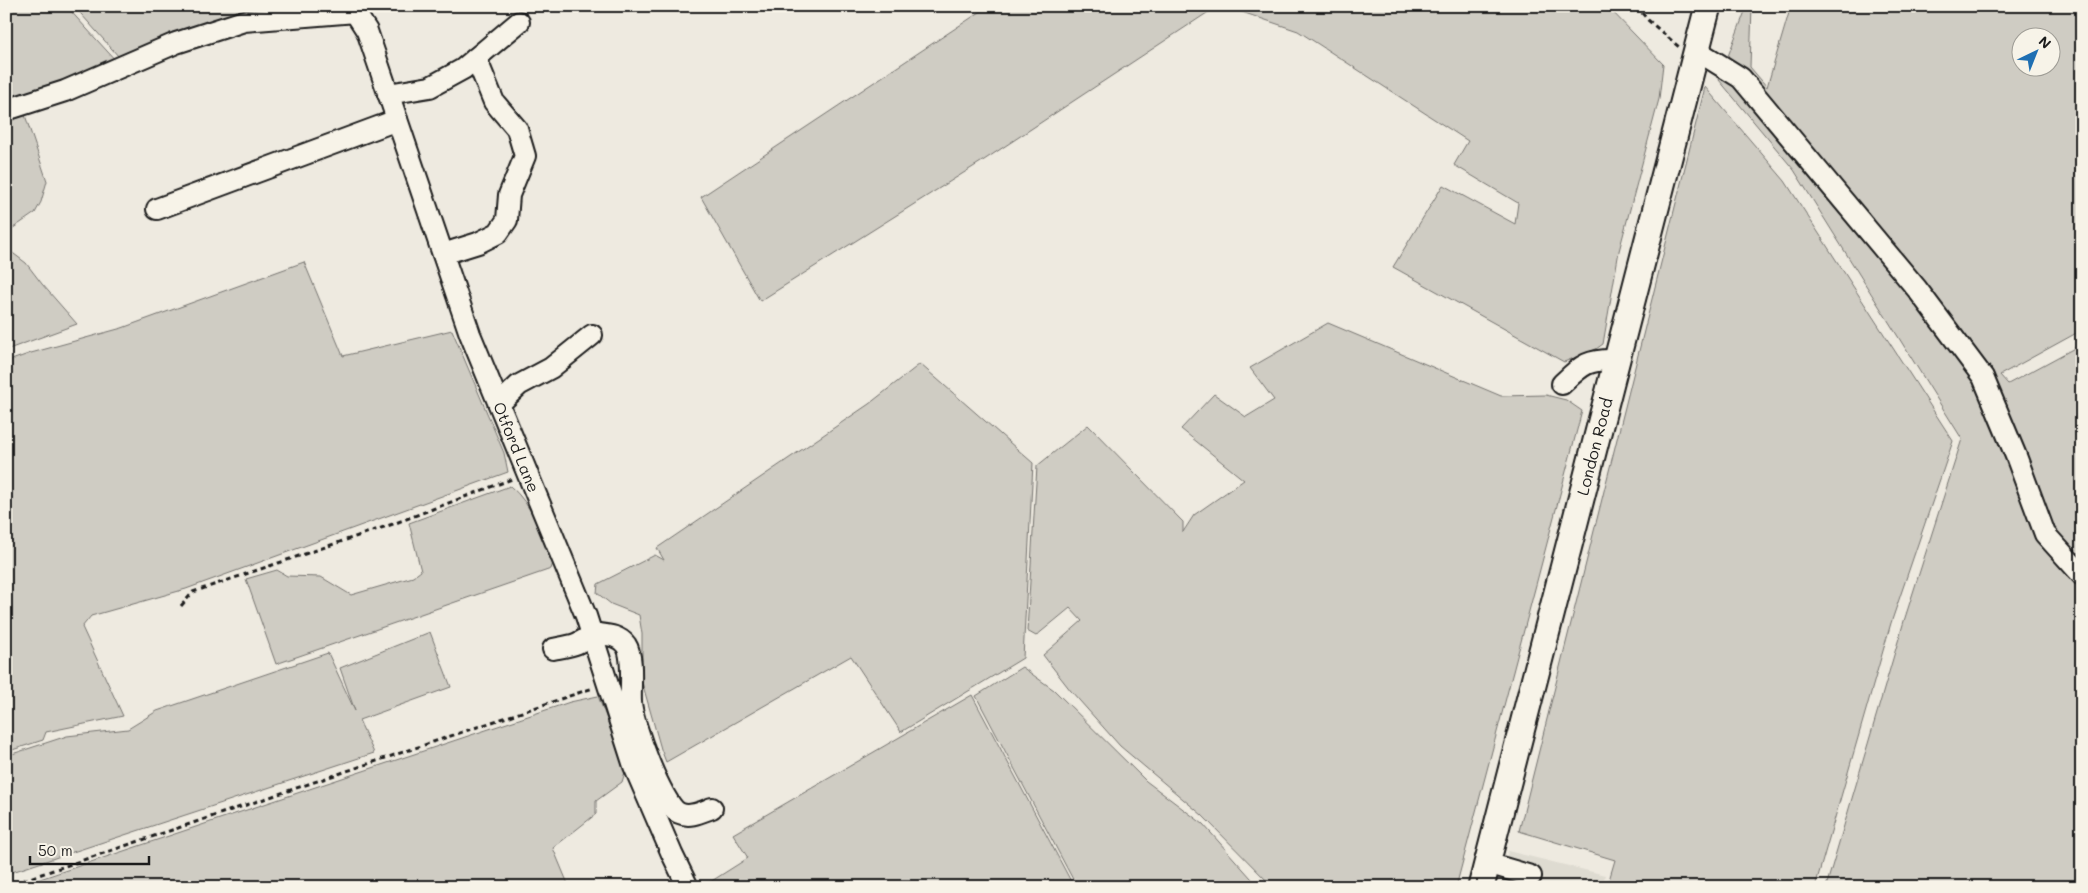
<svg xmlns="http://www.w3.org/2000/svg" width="2088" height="893" font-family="Mali,sans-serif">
	<rect width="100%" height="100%" fill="#eeeae0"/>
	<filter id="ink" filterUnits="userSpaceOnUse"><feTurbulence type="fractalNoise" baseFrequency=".02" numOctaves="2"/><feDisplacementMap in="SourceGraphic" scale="10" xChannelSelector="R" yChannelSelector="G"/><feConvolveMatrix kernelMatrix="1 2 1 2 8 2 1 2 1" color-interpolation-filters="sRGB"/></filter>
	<g filter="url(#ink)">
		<polygon fill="#dedbd1" points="1508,851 1605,875 1602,887 1500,887"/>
		<g fill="#cfccc3" stroke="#767470" fill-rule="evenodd">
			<polygon points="6,6 66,6 117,62 6,103"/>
			<polygon points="74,6 292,6 293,8 289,14 221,17 119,57"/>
			<polygon points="989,6 1214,6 1213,9 981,162 760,301 701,197"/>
			<polygon points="1233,6 1607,6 1663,64 1659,99 1619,251 1603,344 1596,349 1564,362 1393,267 1443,185 1515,224 1518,203 1454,165 1468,141 1298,31 1233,9"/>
			<path d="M1747 6H1752L1750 67 1767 87 1791 6H2082V330L2000 375 2008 384 2082 344V887H1826L1904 621 1962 439 1794 170 1719 80ZM2020 38H2050V68H2020Z"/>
			<polygon points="1705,87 1785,181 1953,441 1891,623 1815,887 1607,887 1615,860 1519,831"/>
			<polygon points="25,115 47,181 41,202 35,213 6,233 6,122"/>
			<polygon points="6,248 26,263 42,284 77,324 6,350"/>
			<polygon points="304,262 343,356 452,330 504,453 508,472 186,589 91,616 82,627 123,716 46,732 43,740 6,752 6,362 31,353 122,328"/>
			<polygon points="1328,323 1501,396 1546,395 1566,400 1582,411 1456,887 1273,887 1202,815 1120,746 1071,691 1043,655 1082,621 1070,608 1036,636 1027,631 1037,466 1088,425 1183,522 1183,532 1194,515 1244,480 1181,429 1214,394 1246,417 1274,400 1250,368"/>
			<polygon points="920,364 1033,463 1023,658 901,732 851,656 666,762 661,749 642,682 642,634 639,615 611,604 597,593 598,584 655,555 664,560 657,548 869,404"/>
			<path d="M510 486C532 504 542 535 554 560L551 569 276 664 246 579 277 570 287 576 321 577 351 595 413 577 421 571 409 523Z"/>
			<polygon points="430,632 451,687 359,720 374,753 6,874 6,756 67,736 128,729 157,711 328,653 355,711 340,668"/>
			<polygon points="1022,667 1054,690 1146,781 1203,824 1259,887 1077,887 976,696"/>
			<polygon points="972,695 1074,887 708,887 707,884 748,858 733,834"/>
			<polygon points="598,696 626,769 622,782 596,801 596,814 553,848 568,884 562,887 16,887 570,702"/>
		</g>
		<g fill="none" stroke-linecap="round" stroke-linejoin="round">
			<defs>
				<g id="minor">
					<path id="s1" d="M351 6 367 31 470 334 586 616 634 766 672 854 688 887"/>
					<polyline points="1696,50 1741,78 1917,289 1983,377 2016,456 2045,534 2082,575"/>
					<polyline points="388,94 430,87 463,69 519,22"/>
					<polyline points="6,110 65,91 176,43 244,21 356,12"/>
					<polyline points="157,209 397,120"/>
					<polyline points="443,254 478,243 498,233 507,220 509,195 525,156 517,129 494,102 476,58"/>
					<path d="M1562 384C1582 365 1587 359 1617 360"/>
					<polyline points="499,404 519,385 551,368 592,335"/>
					<path d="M553 649C568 646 582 645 591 633 604 635 618 634 626 645 634 657 630 688 631 702 632 722 662 805 679 813 690 818 701 812 712 808"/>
					<polyline points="1487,863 1531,876"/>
				</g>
				<g id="major">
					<path id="s2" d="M1481 887 1708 6"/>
				</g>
			</defs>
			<use href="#minor" stroke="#1c1c1c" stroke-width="24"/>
			<use href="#major" stroke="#1c1c1c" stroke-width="29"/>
			<g stroke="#1c1c1c" stroke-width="3" stroke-dasharray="5 4" stroke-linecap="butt">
				<polyline points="1636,6 1648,20 1679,47"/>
				<polyline points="181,606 193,592 393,524 512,479"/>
				<polyline points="6,886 593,688"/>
			</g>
			<use href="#minor" stroke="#f7f3e8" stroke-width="20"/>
			<use href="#major" stroke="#f7f3e8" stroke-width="25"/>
		</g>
	</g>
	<g text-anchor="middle" stroke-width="4" stroke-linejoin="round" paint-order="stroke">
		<g font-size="16" fill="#1c1c1c" stroke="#f7f3e8">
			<text dy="6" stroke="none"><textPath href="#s1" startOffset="472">Otford Lane</textPath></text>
			<text dy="6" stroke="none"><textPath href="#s2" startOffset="455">London Road</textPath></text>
		</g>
	</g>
	<rect width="2088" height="893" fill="none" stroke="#f7f3e8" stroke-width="25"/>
	<rect x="12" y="12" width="2063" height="868" fill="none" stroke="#1c1c1c" stroke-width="2" filter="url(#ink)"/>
	<g transform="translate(2036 52) rotate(43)"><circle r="24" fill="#f7f3e8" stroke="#9f9d96"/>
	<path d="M0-4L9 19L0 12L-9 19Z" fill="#1f6fb2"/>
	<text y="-8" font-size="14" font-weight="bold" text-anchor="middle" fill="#1c1c1c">N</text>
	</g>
	<path d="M30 856v8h119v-8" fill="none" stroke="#1c1c1c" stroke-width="2.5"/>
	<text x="38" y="856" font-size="15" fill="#1c1c1c" stroke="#f7f3e8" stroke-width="4" paint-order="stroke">50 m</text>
</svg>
